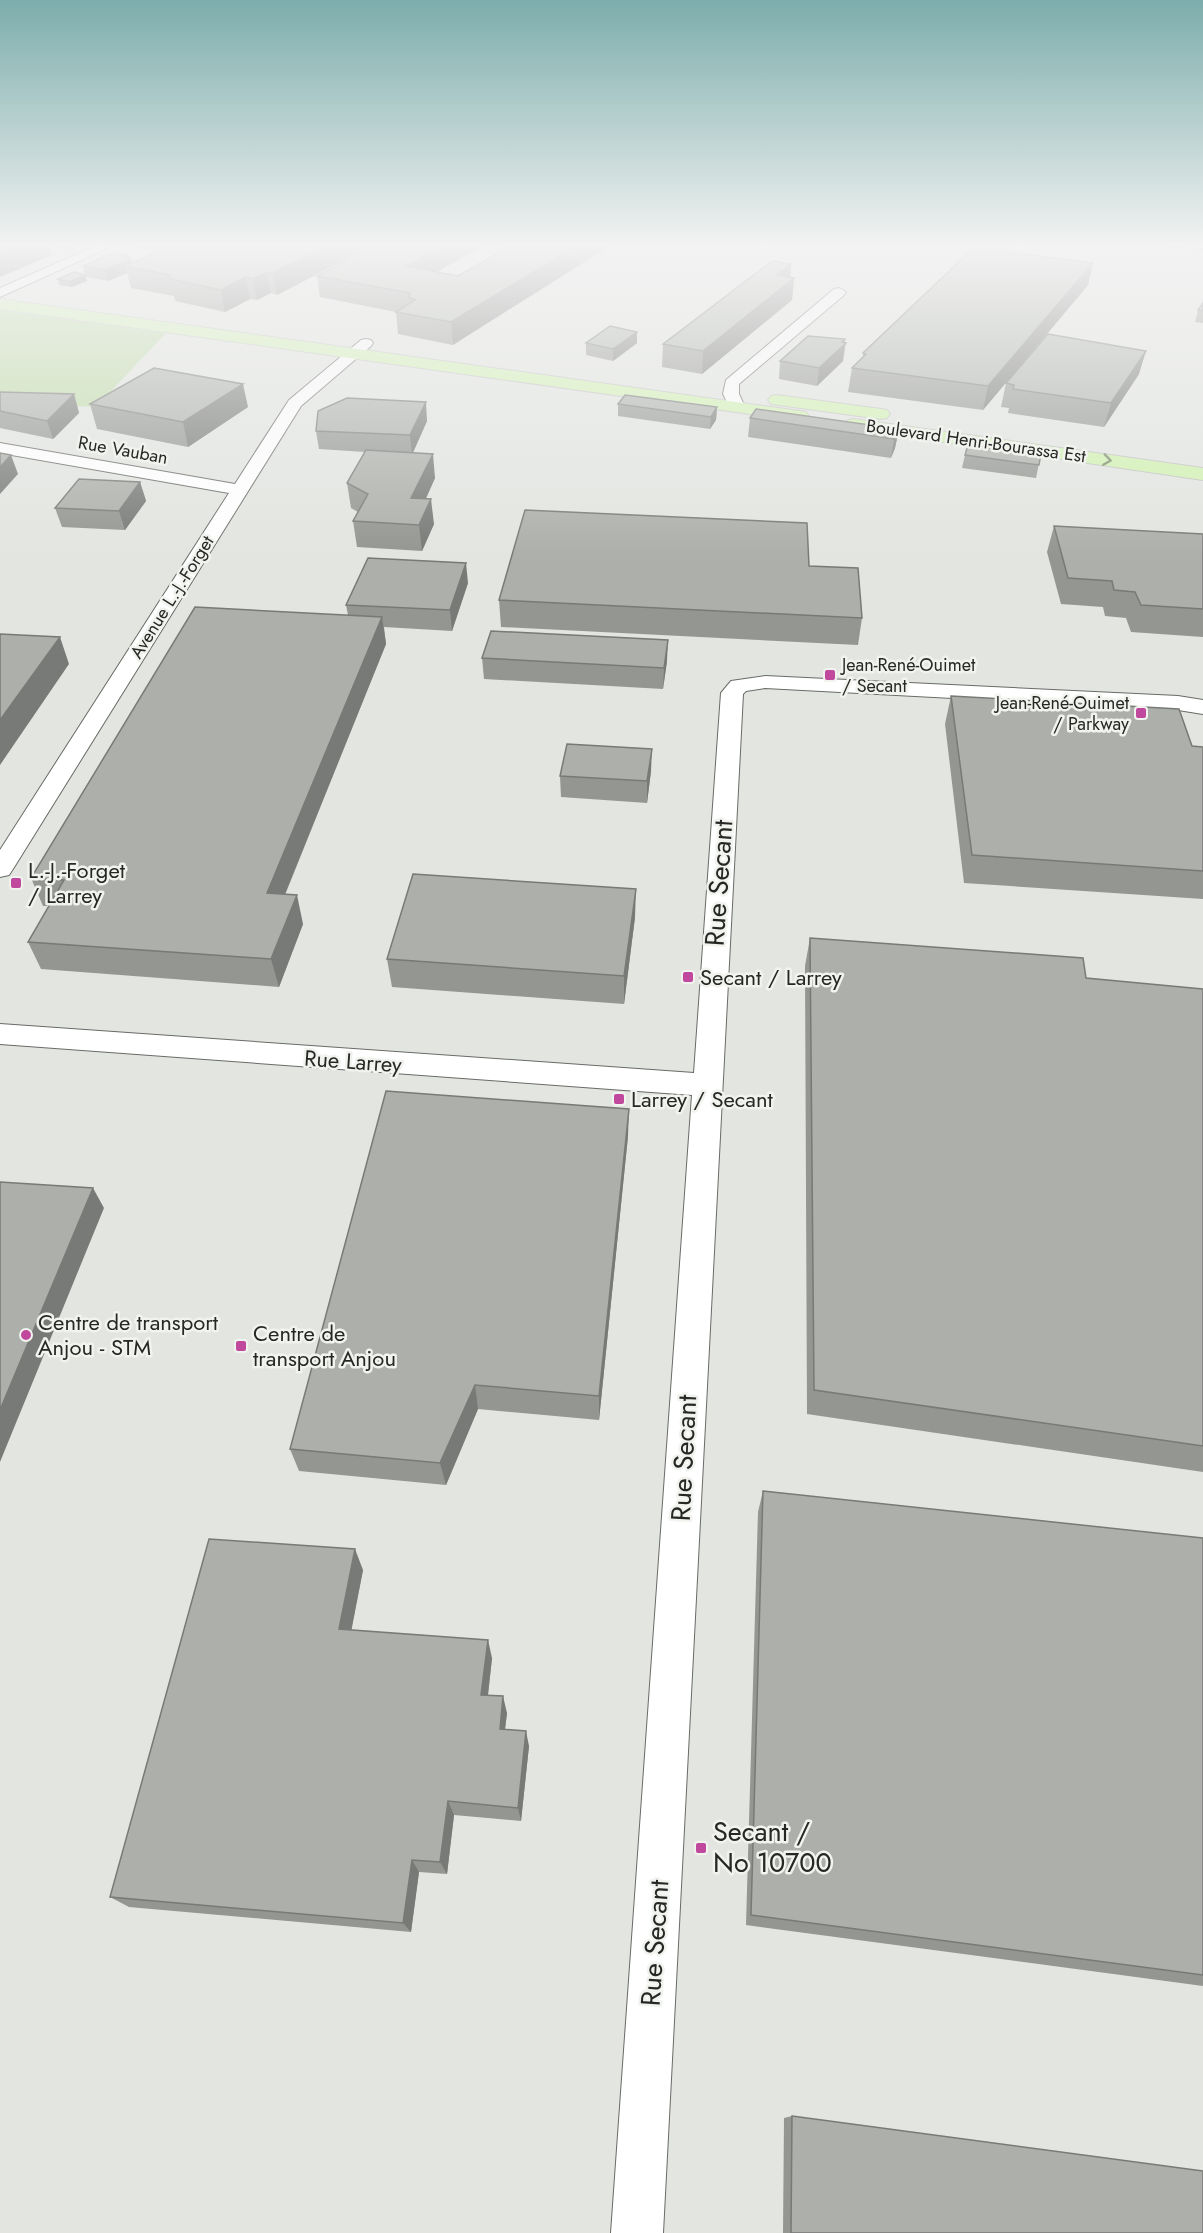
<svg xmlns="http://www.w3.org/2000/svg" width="1203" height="2233" font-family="Jost,sans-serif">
	<rect width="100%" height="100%" fill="#e3e5e1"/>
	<polygon fill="#bfdba7" points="0,310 166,333 96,407 0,402"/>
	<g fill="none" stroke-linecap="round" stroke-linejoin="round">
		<defs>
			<g id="street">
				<polygon points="102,243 119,243 0,297 0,288"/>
				<polygon points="839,288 846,292 844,295 739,384 739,394 745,407 737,412 731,410 723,394 726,380 834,289"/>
				<polygon points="366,339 371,340 373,343 371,346 301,406 13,869 9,875 0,877 0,850 229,493 0,453 0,443 235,484 289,400 361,340"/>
				<polygon points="765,676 1178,696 1203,700 1203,714 1178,710 765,688 746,691 743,694 663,2233 611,2233 692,1095 0,1044 0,1024 694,1073 721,693 731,681"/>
			</g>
			<g id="primary">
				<polygon points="0,299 800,411 806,412 809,416 806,420 800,421 0,309"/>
				<polygon points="777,395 881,409 887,410 890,414 887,418 881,419 771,404 768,400 771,396"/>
				<polygon points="854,419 1203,468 1203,480 848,428 845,424 848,420"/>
			</g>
		</defs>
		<use href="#street" stroke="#696b67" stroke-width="2"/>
		<use href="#primary" stroke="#c3c3c2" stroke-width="2"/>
		<use href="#street" fill="#fff" fill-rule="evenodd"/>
		<use href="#primary" fill="#d1f2b0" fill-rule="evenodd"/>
		<polyline stroke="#7d7e7c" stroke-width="2" stroke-dasharray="4.5 2" stroke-linecap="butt" points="1127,243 1203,250"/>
	</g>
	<g fill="#949692">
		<polygon points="0,243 85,243 69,250 49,246 52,255 0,277"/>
		<polygon points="137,243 377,243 277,295 271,293 257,300 250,299 225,312 175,301 174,296 131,288 127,273 108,281 86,277 87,281 71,287 59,285 58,279 85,275 83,266 130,256 131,263 158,252 138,248"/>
		<polygon points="1093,263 1088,285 983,410 848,392 852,368 863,357 863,353"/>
		<polygon points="791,264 790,278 794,278 792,300 702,374 662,367 663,344"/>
		<polygon points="437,272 458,276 453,345 398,334 396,312 320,297 317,276"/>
		<polygon points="1203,303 1203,323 1195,322 1198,310"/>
		<polygon points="637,332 637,343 613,361 586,355 586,343"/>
		<polygon points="845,343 846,343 843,361 817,386 779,379 780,361"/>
		<polygon points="1139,374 1104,427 1008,413 1009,408 1001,407 1006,383"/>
		<polygon points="0,392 74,394 79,413 53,439 0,428"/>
		<polygon points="90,404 248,407 188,447 97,429"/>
		<polygon points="618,404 717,407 716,420 710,429 618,416"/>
		<polygon points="750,418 899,429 895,448 891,458 748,437"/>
		<polygon points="427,421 413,453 435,478 426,499 434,524 422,551 357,547 353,521 358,512 351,508 347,483 365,452 319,449 316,431"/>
		<polygon points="1041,454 1036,478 962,468 965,455"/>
		<polygon points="140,482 146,501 125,530 62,527 55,508"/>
		<polygon points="1054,526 1203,534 1203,637 1131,632 1126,618 1105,616 1103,607 1061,604 1047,552"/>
		<polygon points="809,566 862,618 858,645 501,627 499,600"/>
		<polygon points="468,583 452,631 384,627 386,644 285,895 303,924 279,987 41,969 28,942 49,906 43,906 31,878 348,615 346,605"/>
		<polygon points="482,658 667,661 663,689 484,679"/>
		<polygon points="951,696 1192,746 1203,747 1203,899 964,883 945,724"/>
		<polygon points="651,771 647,803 561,797 560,776"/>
		<polygon points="635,917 624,1004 392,987 387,959"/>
		<polygon points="810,938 1086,978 1203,989 1203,1472 807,1414 805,966"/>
		<polygon points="628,1136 599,1420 478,1409 446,1485 299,1471 290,1449"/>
		<polygon points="763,1491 1203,1538 1203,1986 746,1925 758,1512"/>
		<polygon points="363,1570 351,1630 492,1658 488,1695 507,1713 505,1729 529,1746 521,1821 454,1815 447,1874 419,1872 411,1932 129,1907 110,1897"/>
		<polygon points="792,2116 1203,2233 783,2233 784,2118"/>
	</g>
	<g fill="#787a77">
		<polygon points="23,243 49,243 52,255 0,277 0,253"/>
		<polygon points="67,243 85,243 69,250"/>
		<polygon points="163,243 187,243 165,253"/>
		<polygon points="333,243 377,243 277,295 273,273"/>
		<polygon points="449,243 489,243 408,288 406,266"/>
		<polygon points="581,243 615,243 453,345 451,322"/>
		<polygon points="130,256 132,267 125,266 127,273 108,281 105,270 124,258"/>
		<polygon points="1093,263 1088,285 983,410 988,386"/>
		<polygon points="791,264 790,282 794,278 792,300 702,374 703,351 777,275"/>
		<polygon points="267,272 271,293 257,300 253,279"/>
		<polygon points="85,275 87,281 71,287 69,282"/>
		<polygon points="246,277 250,299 225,312 221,290"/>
		<polygon points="637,332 637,343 613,361 613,349"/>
		<polygon points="845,339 843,361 817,386 819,368"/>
		<polygon points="1146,351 1139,374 1104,427 1111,403"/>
		<polygon points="243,384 248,407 188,447 183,422"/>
		<polygon points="74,394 79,413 53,439 47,421"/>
		<polygon points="426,402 427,421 412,454 410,435"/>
		<polygon points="717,407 716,420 710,429 711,417"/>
		<polygon points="899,429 895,448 891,458 894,439"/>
		<polygon points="433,454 435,478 414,523 411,498"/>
		<polygon points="11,455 18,474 0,494 0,467"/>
		<polygon points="140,482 146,501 125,530 119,511"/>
		<polygon points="431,499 434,524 422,551 419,525"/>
		<polygon points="466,563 468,583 452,631 450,610"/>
		<polygon points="382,617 386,644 274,921 267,893"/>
		<polygon points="60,637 69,664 0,765 0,720"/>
		<polygon points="668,640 667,661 663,689 664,668"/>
		<polygon points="652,749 651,771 647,803 647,781"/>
		<polygon points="636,889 635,917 624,1004 624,976"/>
		<polygon points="297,895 303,924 279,987 271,959"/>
		<polygon points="629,1109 628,1136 599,1420 599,1396"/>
		<polygon points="93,1188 104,1208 0,1462 0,1410"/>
		<polygon points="475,1385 478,1409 446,1485 440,1463"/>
		<polygon points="355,1549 363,1570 348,1648 339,1629"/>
		<polygon points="488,1640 492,1658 486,1712 481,1695"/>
		<polygon points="503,1696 507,1713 503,1745 500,1729"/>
		<polygon points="526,1731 529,1746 521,1821 518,1808"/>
		<polygon points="448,1801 454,1815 447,1874 440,1862"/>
		<polygon points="412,1860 419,1872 411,1932 403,1923"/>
	</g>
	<g fill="#acafaa" stroke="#787a77" stroke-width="1.5">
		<polygon points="0,243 23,243 0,253"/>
		<polygon points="177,243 333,243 273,273 267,272 253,279 246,277 221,290 170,279 170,275 125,266"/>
		<polygon points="381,243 449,243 406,266 458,276 516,243 581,243 451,322 396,312 415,300 408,297 410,293 317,276"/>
		<polygon points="977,248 1093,263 988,386 852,368 866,354 863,353 967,254 970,254"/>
		<polygon points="113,253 130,256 124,258 130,259 105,270 83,266"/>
		<polygon points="772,261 791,264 777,275 794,278 703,351 663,344"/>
		<polygon points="74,272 85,275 69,282 58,279"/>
		<polygon points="1203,303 1203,311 1198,310"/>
		<polygon points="610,326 637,332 613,349 586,343"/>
		<polygon points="1048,334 1146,351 1111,403 1013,389 1014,385 1006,383"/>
		<polygon points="808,336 845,339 842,342 846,343 819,368 780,361"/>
		<polygon points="154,368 243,384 183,422 90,404"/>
		<polygon points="0,392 74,394 47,421 0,411"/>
		<polygon points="625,395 717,407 711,417 618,404"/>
		<polygon points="347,398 426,402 410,435 316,431 318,411"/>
		<polygon points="756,409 899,429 894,439 750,418"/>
		<polygon points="968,445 1041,454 1039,465 965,455"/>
		<polygon points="366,450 433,454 411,498 431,499 419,525 353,521 368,494 347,483"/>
		<polygon points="0,453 11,455 0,467"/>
		<polygon points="79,479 140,482 119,511 55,508"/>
		<polygon points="525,510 807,523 809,566 858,568 862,618 499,600"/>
		<polygon points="1054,526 1203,534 1203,609 1141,605 1135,592 1114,590 1112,581 1068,578"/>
		<polygon points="368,558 466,563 450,610 346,605"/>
		<polygon points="195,607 382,617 267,893 297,895 271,959 28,942 64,880 31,878"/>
		<polygon points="491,631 668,640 664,668 482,658"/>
		<polygon points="0,634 60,637 0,720"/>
		<polygon points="951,696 1179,709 1192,746 1203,747 1203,871 972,855"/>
		<polygon points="567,744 652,749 647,781 560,776"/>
		<polygon points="413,874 636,889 624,976 387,959"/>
		<polygon points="810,938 1083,958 1086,978 1203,989 1203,1446 814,1390"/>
		<polygon points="386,1091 629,1109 599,1396 475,1385 440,1463 290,1449"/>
		<polygon points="0,1182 93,1188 0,1410"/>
		<polygon points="763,1491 1203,1538 1203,1975 751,1915"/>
		<polygon points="209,1539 355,1549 339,1629 488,1640 481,1695 503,1696 500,1729 526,1731 518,1808 448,1801 440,1862 412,1860 403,1923 110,1897"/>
		<polygon points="792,2116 1203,2171 1203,2233 791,2233"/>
	</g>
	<defs><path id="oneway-chevron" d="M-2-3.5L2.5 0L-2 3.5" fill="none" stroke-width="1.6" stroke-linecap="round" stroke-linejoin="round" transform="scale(1.5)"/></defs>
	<use stroke="#7c8d6b" href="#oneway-chevron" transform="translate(1107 460) rotate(8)"/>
	<linearGradient id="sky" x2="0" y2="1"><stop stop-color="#7cadac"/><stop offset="0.44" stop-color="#f2f3f2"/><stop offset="1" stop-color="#f2f3f2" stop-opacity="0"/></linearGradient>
	<rect width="1203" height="556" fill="url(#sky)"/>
	<g fill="#c0489d" stroke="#f0f3ee" stroke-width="2">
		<rect x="824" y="669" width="12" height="12" rx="3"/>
		<rect x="1135" y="707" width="12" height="12" rx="3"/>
		<rect x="10" y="877" width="12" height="12" rx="3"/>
		<rect x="682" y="971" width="12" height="12" rx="3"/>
		<rect x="613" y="1093" width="12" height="12" rx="3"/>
		<circle cx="26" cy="1335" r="6"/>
		<rect x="235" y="1340" width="12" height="12" rx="3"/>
		<rect x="695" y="1842" width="12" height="12" rx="3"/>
	</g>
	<g text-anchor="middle" stroke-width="5" stroke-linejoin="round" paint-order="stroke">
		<g font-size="18" fill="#272826" stroke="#f0f3ee">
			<text transform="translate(976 441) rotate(8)" y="6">Boulevard Henri-Bourassa Est</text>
			<text transform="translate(123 450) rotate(10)" y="6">Rue Vauban</text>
			<text transform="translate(172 597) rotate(-58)" y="6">Avenue L.-J.-Forget</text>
		</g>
		<g font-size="18" fill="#272826" stroke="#f0f3ee" text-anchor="start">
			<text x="842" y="671">Jean-René-Ouimet<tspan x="842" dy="21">/ Secant</tspan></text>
			<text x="1129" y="709" text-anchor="end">Jean-René-Ouimet<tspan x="1129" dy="21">/ Parkway</tspan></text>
		</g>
		<g font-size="22" fill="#272826" stroke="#f0f3ee" text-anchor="start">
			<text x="28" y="878">L.-J.-Forget<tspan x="28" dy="25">/ Larrey</tspan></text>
			<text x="700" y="985">Secant / Larrey</text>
			<text x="631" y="1107">Larrey / Secant</text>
			<text x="38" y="1330">Centre de transport<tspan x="38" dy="25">Anjou - STM</tspan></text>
			<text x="253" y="1341">Centre de<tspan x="253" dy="25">transport Anjou</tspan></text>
		</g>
		<g font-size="22" fill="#272826" stroke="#f0f3ee">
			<text transform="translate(353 1061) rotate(4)" y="8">Rue Larrey</text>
		</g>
		<g font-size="27" fill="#272826" stroke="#f0f3ee">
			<text transform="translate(719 883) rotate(-86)" y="9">Rue Secant</text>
			<text transform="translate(684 1458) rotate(-87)" y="9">Rue Secant</text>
			<text transform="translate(655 1943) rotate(-86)" y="9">Rue Secant</text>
		</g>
		<g font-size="27" fill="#272826" stroke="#f0f3ee" text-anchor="start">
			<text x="713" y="1841">Secant /<tspan x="713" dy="31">No 10700</tspan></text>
		</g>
	</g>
</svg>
